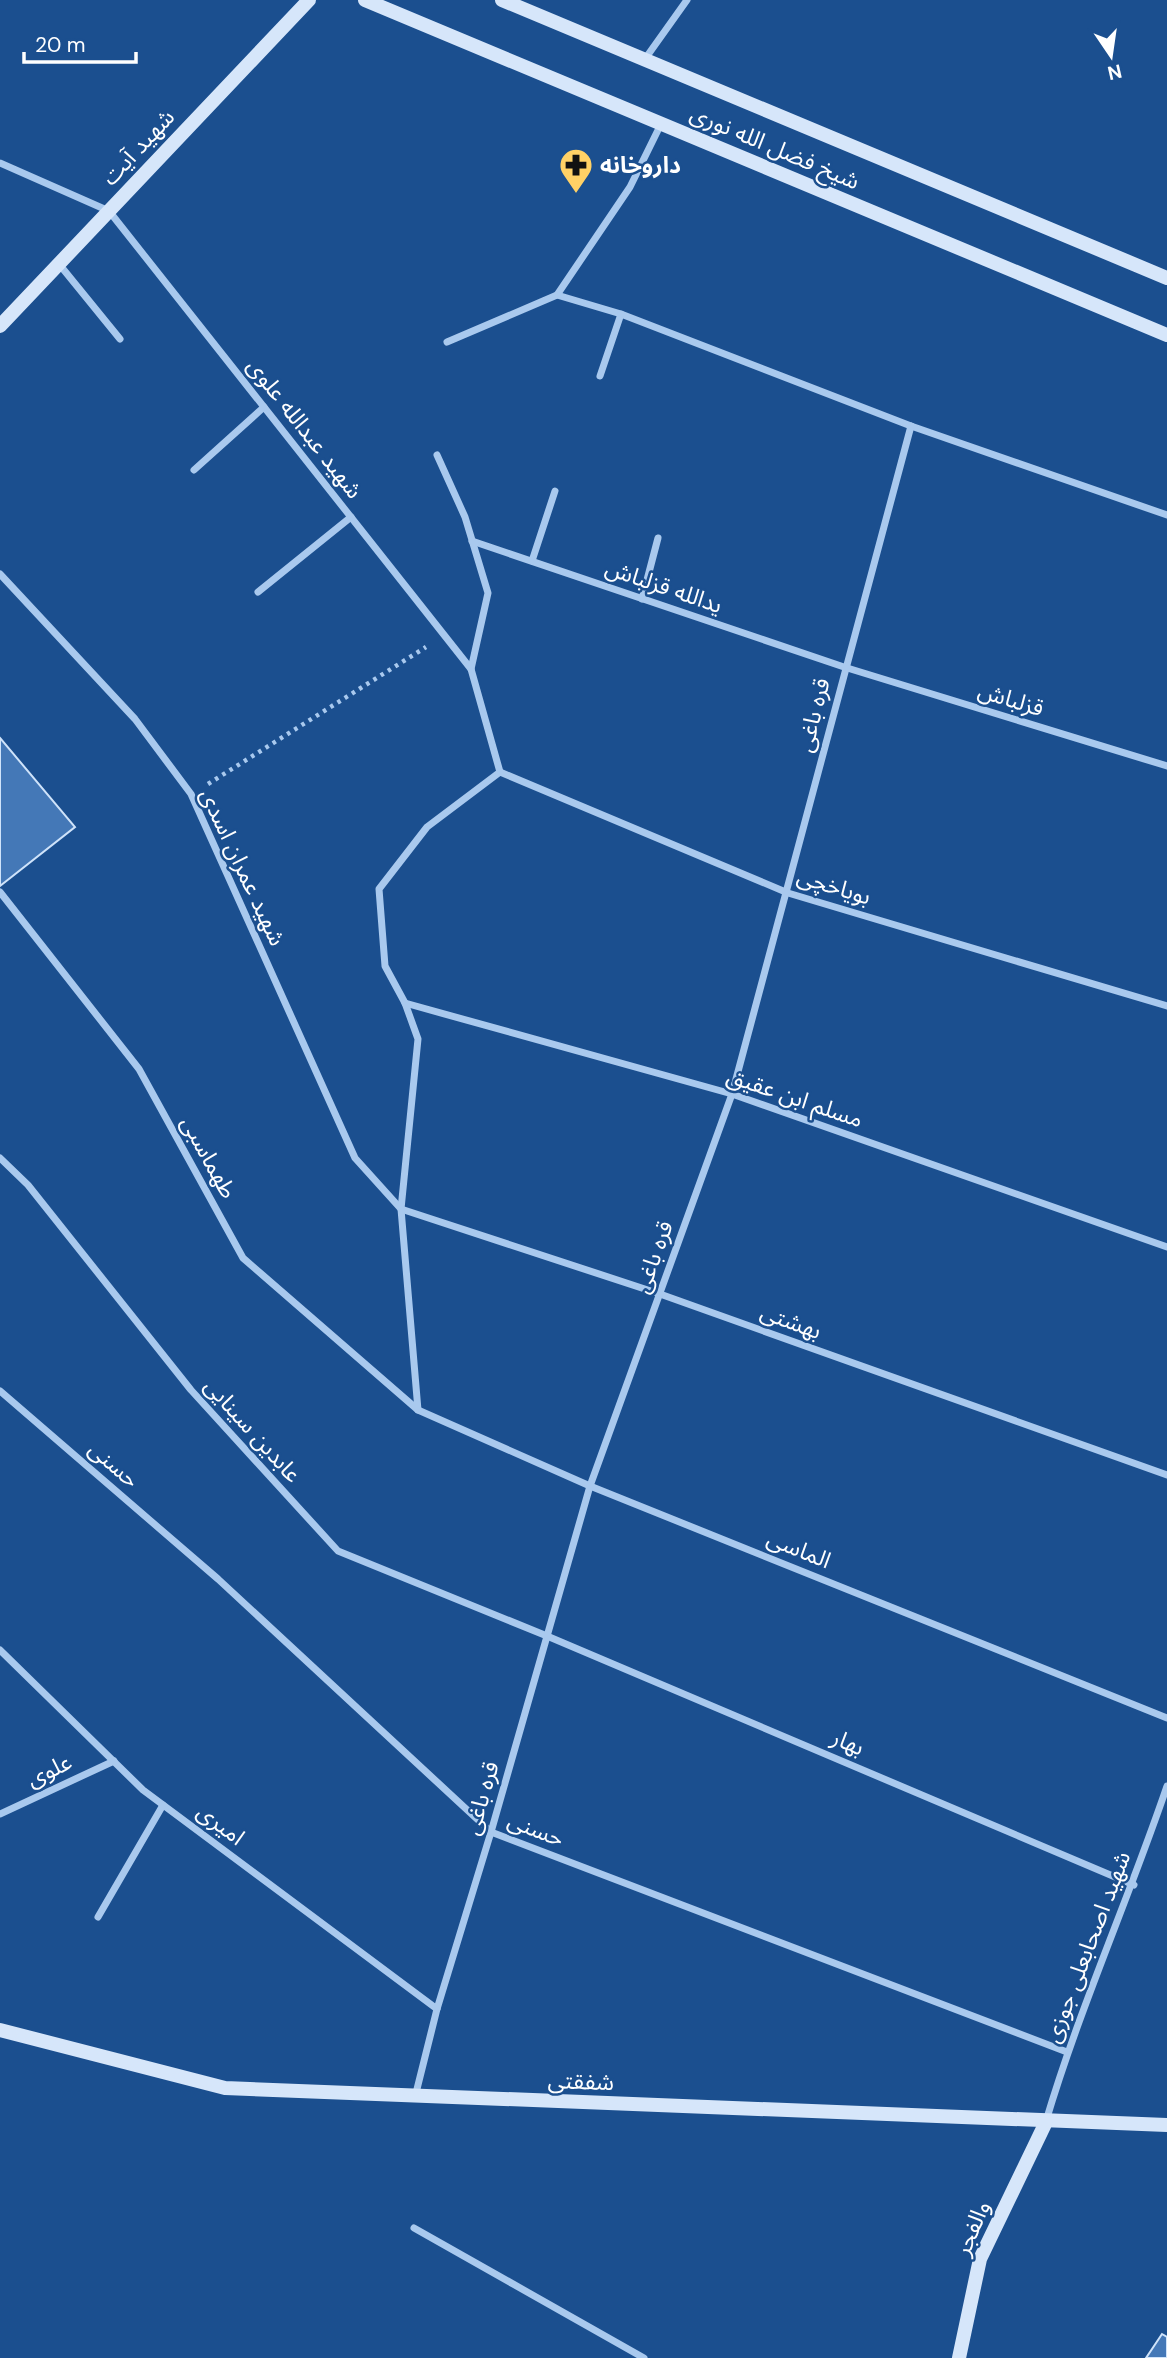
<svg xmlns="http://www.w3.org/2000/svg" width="1167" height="2358" font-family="'DM Sans','Noto Sans Arabic',sans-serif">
	<rect width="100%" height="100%" fill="#1b4f8f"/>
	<g fill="#4478b7" stroke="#cfe3fa" stroke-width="2">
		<polygon points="0,738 75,827 0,886"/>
		<polygon points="1162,2334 1167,2337 1167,2358 1146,2358"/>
	</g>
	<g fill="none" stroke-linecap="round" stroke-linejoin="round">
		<polyline stroke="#a9c9ee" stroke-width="4.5" stroke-dasharray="3.5 5" stroke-linecap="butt" points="208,784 426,647"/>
		<g stroke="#a9c9ee" stroke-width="7">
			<polyline points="645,59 687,0"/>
			<polyline points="0,163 109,211 471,669"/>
			<polyline points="59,264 120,339"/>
			<polyline points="557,295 621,314 911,426 1167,515"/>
			<polyline points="447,342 557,295 630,187 661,124"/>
			<polyline points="600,376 621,314"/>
			<polyline points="437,455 465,517 488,593 471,669 500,772"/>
			<polyline points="194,470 264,407"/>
			<polyline points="472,541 844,667 1167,766"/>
			<polyline points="532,561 555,491"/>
			<polyline points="0,574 135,719 191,794 355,1158 401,1209 660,1294 1167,1475"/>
			<polyline points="258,592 351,517"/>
			<polyline points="642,599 658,538"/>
			<polyline points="500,772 788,893 1167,1006"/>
			<polyline points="0,892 139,1069 243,1258 418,1410 590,1486 1167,1718"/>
			<polyline points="405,1003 732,1094 1167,1247"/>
			<polyline points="0,1158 28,1185 191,1390 338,1551 547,1636 1134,1885"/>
			<polyline points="0,1391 218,1579 491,1832 1067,2052"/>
			<polyline points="418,1410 401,1209 418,1039 405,1003 385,966 379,889 427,827 500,772"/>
			<polyline points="0,1650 143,1790 437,2009"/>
			<polyline points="0,1814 114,1761"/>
			<polyline points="98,1917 163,1805"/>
			<polyline points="415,2097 437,2009 491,1832 590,1486 732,1094 911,426"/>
			<path d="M1046 2121C1080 2007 1129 1898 1167 1786"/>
			<polyline points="414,2228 644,2358"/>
		</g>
		<g stroke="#d6e6fa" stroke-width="14">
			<polyline points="365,0 1167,335"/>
			<polyline points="502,0 1167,278"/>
			<polyline points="0,326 309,0"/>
			<polyline points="0,2030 225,2088 1167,2125"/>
			<polyline points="959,2358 980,2259 1046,2122"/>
		</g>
	</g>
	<defs>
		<symbol id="pharmacy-pin" viewBox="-11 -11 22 30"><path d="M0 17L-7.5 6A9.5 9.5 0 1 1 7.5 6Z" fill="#ffd166" stroke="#1b4f8f"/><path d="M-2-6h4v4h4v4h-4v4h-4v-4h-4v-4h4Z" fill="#111"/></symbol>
	</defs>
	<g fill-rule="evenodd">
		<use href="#pharmacy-pin" x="557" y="146" width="38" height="52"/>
	</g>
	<g text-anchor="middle" stroke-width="5" stroke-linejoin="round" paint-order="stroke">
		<g font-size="23" fill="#fff" stroke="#1b4f8f">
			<text transform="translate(138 147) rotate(-47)" y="8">شهید آیت</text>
			<text transform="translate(775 147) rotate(23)" y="8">شیخ فضل الله نوری</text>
			<text transform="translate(305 428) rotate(52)" y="8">شهید عبدالله علوی</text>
			<text transform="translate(664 586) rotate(19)" y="8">یدالله قزلباش</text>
			<text transform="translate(1011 699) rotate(17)" y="8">قزلباش</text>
			<text transform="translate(813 715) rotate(-76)" y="8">قره باغی</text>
			<text transform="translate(243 867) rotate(65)" y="8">شهید عمران اسدی</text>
			<text transform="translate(834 886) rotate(17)" y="8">بویاخچی</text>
			<text transform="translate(795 1097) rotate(19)" y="8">مسلم ابن عقیق</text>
			<text transform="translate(209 1157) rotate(61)" y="8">طهماسبی</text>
			<text transform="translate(653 1257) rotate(-70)" y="8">قره باغی</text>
			<text transform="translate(791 1321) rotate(20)" y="8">بهشتی</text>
			<text transform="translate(253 1430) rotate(48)" y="8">عابدین سینایی</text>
			<text transform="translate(114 1464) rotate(41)" y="8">حسنی</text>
			<text transform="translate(799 1549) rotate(22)" y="8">الماسی</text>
			<text transform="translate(848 1742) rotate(23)" y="8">بهار</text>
			<text transform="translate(49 1770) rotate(-25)" y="8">علوی</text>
			<text transform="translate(481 1798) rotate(-74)" y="8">قره باغی</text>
			<text transform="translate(221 1824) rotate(37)" y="8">امیری</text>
			<text transform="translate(536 1829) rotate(21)" y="8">حسنی</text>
			<text transform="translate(1087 1947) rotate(-69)" y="8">شهید اصحابعلی جوزی</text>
			<text transform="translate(581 2081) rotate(2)" y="8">شفقتی</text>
			<text transform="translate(972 2228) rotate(-67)" y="8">والفجر</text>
		</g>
		<g font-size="23" font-weight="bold" fill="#fff" stroke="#1b4f8f" text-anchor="start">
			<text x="600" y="173">داروخانه</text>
		</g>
	</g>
	<g transform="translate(1111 56) rotate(167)" stroke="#1b4f8f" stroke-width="5" paint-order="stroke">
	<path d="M0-5L12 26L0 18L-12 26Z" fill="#ffffff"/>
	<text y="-10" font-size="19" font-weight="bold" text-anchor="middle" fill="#ffffff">N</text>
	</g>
	<path d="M24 52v10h112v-10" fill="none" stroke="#ffffff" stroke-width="3.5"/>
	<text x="35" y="52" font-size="21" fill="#ffffff" stroke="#1b4f8f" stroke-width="5" paint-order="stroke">20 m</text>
</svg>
